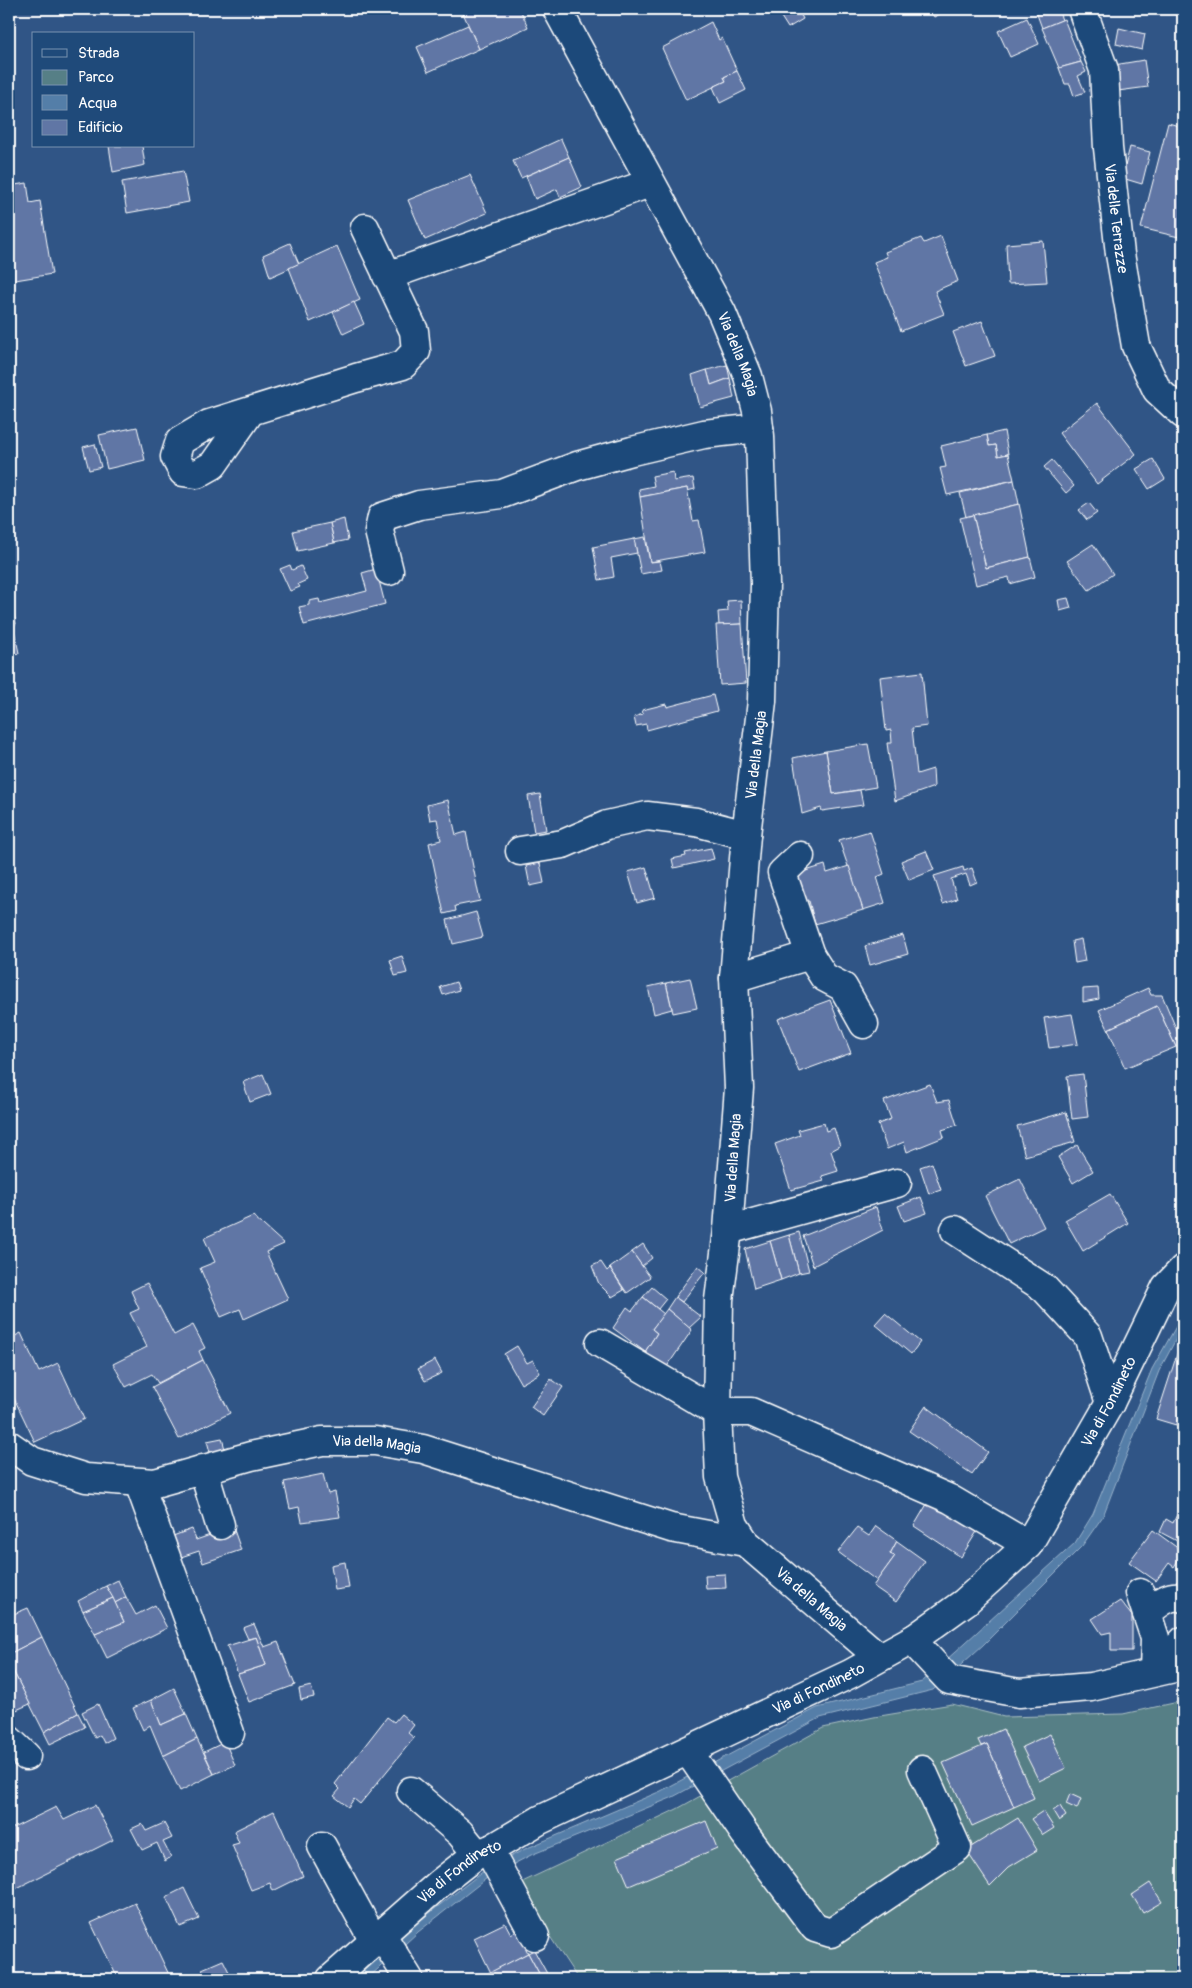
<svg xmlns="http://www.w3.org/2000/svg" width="1192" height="1988" font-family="Pangolin,sans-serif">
	<rect width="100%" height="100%" fill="#305586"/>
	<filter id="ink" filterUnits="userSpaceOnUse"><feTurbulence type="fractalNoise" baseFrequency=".02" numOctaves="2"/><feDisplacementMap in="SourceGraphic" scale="10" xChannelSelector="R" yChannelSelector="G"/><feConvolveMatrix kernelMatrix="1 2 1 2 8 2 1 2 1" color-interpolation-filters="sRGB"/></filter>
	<g filter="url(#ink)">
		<polygon fill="#567f86" stroke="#aabfc2" points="1183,1701 1183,1979 578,1979 516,1885 677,1809 823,1728 874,1717 952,1704 1004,1717 1123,1714"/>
		<polygon fill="#547ea8" stroke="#98b2cb" points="1183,1314 1183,1326 1159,1371 1103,1516 1082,1546 983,1645 933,1690 820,1718 671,1798 531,1855 487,1878 418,1932 367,1979 355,1979 414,1925 485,1870 525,1849 661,1791 817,1708 922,1682 1075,1543 1093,1514 1152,1369"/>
		<g fill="#6076a5" stroke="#fff">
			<polygon points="472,9 520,9 528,27 479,49 463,13"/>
			<polygon points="776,9 798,9 803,19 788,28"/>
			<polygon points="929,9 950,9 934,17"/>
			<polygon points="1035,9 1058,9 1062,20 1042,28"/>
			<polygon points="1027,18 1039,44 1010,57 998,31"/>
			<polygon points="1064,19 1081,62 1059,68 1042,28"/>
			<polygon points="711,22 719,40 722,38 737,71 724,77 726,81 686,100 662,48"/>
			<polygon points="468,25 479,49 428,72 417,47"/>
			<polygon points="1119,28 1145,34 1142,50 1116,44"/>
			<polygon points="1144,60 1148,87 1118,91 1114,65"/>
			<polygon points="1081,62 1086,72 1078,76 1085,92 1074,96 1070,84 1065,84 1059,68"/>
			<polygon points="737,71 746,90 720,103 713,87 726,81 724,77"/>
			<polygon points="1168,123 1183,127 1183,238 1141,228"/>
			<polygon points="561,139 569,157 521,178 513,161"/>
			<polygon points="109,146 142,146 145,165 113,172"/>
			<polygon points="1130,147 1150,152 1142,184 1122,178"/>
			<polygon points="569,157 582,187 560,197 557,189 535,199 526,176"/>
			<polygon points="183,171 189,202 127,213 122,182"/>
			<polygon points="470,175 487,213 425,240 408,200"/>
			<polygon points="27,183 30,203 40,201 52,274 9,281 9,186"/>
			<polygon points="941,236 958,281 935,291 944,314 901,331 874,262 887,257 885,252 921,238 924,243"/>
			<polygon points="1043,241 1047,282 1008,284 1006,244"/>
			<polygon points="290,243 299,264 270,277 263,255"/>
			<polygon points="337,246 360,300 310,322 289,268"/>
			<polygon points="354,302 364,324 343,334 333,312"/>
			<polygon points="982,321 995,356 966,366 953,332"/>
			<polygon points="727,365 730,378 711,385 707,370"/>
			<polygon points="707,370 711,385 730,378 734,398 700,407 692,375"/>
			<polygon points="1097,403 1136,454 1097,484 1059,433"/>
			<polygon points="137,427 145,460 107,469 99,435"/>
			<polygon points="1004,431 1008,454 998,456 996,445 989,446 987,435"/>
			<polygon points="987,435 989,446 996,445 998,456 1008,454 1014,480 947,495 940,468 946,467 941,446"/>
			<polygon points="95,444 101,467 89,470 83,447"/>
			<polygon points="1153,459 1165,479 1149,489 1136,469"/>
			<polygon points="1052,460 1074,486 1066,493 1044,467"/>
			<polygon points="673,472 674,481 693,478 695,489 687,491 687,488 640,497 639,489 654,486 652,476"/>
			<polygon points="1014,480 1019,504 966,517 960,493"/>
			<polygon points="687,488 693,521 699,520 705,552 650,562 640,497"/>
			<polygon points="1089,503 1097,513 1087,520 1079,510"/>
			<polygon points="1019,504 1030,557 986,568 973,515"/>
			<polygon points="973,515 986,568 1030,557 1035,577 1010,584 1009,577 976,585 960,518"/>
			<polygon points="344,519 348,540 334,543 330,523"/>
			<polygon points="330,523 334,543 298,551 293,531"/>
			<polygon points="645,537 650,562 660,561 662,570 641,574 634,539"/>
			<polygon points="634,539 637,553 611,558 614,577 599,580 593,547"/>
			<polygon points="1093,544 1113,574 1089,590 1067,561"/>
			<polygon points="290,565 292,570 301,566 307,580 298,584 300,587 290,591 280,569"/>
			<polygon points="376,569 385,604 304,625 299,607 309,605 309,601 319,599 320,603 367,591 362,573"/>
			<polygon points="9,592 16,624 13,625 19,653 9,656"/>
			<polygon points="1068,598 1071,608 1060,611 1058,600"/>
			<polygon points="741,600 742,624 719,625 718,612 728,611 727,601"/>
			<polygon points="742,624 746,683 720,685 716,625"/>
			<polygon points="922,672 927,726 912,728 917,774 933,769 934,787 895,801 887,743 892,743 891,730 886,731 880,677"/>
			<polygon points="713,695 717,711 647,730 646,724 636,726 634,717 643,714 642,710 666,704 667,707"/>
			<polygon points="868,744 876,787 833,794 826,751"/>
			<polygon points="826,751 833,794 860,790 863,805 822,811 821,808 802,814 793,758"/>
			<polygon points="540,794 546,830 534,832 528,796"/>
			<polygon points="448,800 456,835 466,832 480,901 455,906 456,911 444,914 429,843 441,840 437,819 430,820 427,805"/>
			<polygon points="870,831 884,874 877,877 885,903 863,910 839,840"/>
			<polygon points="711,848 714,859 674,868 672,859 686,856 685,853"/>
			<polygon points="926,851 934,870 909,880 901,861"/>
			<polygon points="540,863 544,883 530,886 526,866"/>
			<polygon points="825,865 827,873 849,866 863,910 815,924 809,901 804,902 796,874"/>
			<polygon points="646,867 655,898 637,903 628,872"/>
			<polygon points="963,867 964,871 972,868 977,882 970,885 966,874 951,879 957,899 943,904 934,876"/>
			<polygon points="476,912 483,937 453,944 447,920"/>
			<polygon points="903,935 908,954 870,965 865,946"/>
			<polygon points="1081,939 1085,961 1075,963 1072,941"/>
			<polygon points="402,956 407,973 395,976 390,960"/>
			<polygon points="690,978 697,1008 673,1013 666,983"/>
			<polygon points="456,982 459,990 443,995 440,987"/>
			<polygon points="666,983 672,1009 654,1014 648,987"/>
			<polygon points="1098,988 1099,999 1083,1002 1083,989"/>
			<polygon points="1148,988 1151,995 1162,995 1183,1045 1176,1047 1157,1006 1108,1029 1099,1010"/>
			<polygon points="830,1000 851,1053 799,1072 778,1019"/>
			<polygon points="1157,1006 1176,1047 1125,1068 1108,1029"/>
			<polygon points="1072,1014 1078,1044 1049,1048 1044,1018"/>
			<polygon points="263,1074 271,1094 250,1102 243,1082"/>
			<polygon points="1083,1074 1088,1117 1072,1119 1067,1076"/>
			<polygon points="930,1084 937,1102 949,1100 957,1125 942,1130 944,1137 907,1152 904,1142 887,1149 878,1124 891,1119 884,1101"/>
			<polygon points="1066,1112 1075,1142 1025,1156 1017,1126"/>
			<polygon points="824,1123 826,1131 834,1128 840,1146 831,1151 838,1171 822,1176 824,1181 791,1190 775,1144 800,1135 798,1130"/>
			<polygon points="1077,1145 1093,1171 1073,1183 1058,1157"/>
			<polygon points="932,1163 941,1190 929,1194 920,1167"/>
			<polygon points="1020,1179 1044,1227 1009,1244 985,1196"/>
			<polygon points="1110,1194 1128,1223 1083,1251 1065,1220"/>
			<polygon points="921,1197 927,1213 904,1221 898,1206"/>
			<polygon points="876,1207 883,1230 813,1266 803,1236"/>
			<polygon points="253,1216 284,1244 266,1252 288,1299 244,1319 240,1309 221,1317 200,1268 215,1262 204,1238"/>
			<polygon points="799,1232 809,1271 799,1273 789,1235"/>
			<polygon points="789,1235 799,1273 781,1280 770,1241"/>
			<polygon points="770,1241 781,1280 754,1289 745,1249"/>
			<polygon points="643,1244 652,1258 642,1266 632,1252"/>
			<polygon points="632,1252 650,1277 627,1293 610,1268"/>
			<polygon points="601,1262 607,1271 610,1268 624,1290 612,1297 599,1284 592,1266"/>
			<polygon points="698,1266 705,1272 682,1302 675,1297"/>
			<polygon points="147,1283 174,1335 193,1325 205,1348 199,1351 203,1360 158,1383 152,1374 126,1387 113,1364 147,1347 130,1313 139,1309 131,1291"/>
			<polygon points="652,1287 666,1299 658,1309 643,1297"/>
			<polygon points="643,1297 664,1314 652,1329 657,1333 645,1352 613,1328 627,1307 632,1311"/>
			<polygon points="675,1297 701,1317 689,1328 667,1309"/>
			<polygon points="667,1309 692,1330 666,1368 645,1352 657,1333 652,1329"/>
			<polygon points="885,1313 920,1342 911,1354 875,1324"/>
			<polygon points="21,1333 39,1372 58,1363 84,1419 35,1442 11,1392 9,1393 9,1339"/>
			<polygon points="1180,1345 1183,1346 1183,1405 1176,1425 1156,1419"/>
			<polygon points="517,1346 527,1363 533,1360 540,1373 521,1384 504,1354"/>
			<polygon points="203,1360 230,1413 179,1439 152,1387"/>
			<polygon points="435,1360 442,1373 425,1381 418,1369"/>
			<polygon points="551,1379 563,1387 543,1416 531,1407"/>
			<polygon points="926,1406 988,1452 972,1474 909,1431"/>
			<polygon points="222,1438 226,1453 211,1456 207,1441"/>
			<polygon points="323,1474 328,1494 335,1492 340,1517 302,1522 299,1507 290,1509 284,1482"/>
			<polygon points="930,1499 978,1530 961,1557 914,1526"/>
			<polygon points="1182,1504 1183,1533 1179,1542 1160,1532 1166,1519 1173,1523"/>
			<polygon points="876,1526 897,1541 890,1554 895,1556 877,1581 838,1552 857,1528 869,1536"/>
			<polygon points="233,1527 241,1550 203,1563 199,1551 181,1557 173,1536 192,1529 196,1540"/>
			<polygon points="1153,1530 1183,1552 1174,1567 1169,1563 1156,1581 1129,1562"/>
			<polygon points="897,1541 925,1561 896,1602 873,1586 895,1556 890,1554"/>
			<polygon points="345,1562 349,1588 335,1590 331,1565"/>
			<polygon points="725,1574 726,1588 706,1589 705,1575"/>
			<polygon points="118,1580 126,1597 115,1603 106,1586"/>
			<polygon points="106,1586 113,1598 83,1611 78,1601"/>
			<polygon points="126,1597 136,1615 155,1605 167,1628 107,1658 95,1634 124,1622 115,1603"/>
			<polygon points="113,1598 124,1622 95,1634 83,1611"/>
			<polygon points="1120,1601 1132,1616 1132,1651 1111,1651 1111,1632 1102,1634 1092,1619"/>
			<polygon points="28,1608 42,1637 9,1654 9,1616"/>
			<polygon points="254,1624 264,1647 278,1642 295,1685 249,1702 238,1674 266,1665 256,1637 248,1639 243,1628"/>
			<polygon points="42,1637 78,1713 44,1732 9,1663 9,1654"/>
			<polygon points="256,1637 266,1665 238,1674 227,1646"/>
			<polygon points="9,1663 30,1704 14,1711 9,1700"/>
			<polygon points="311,1686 314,1697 301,1700 299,1689"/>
			<polygon points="174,1688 186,1714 161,1725 151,1700"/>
			<polygon points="151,1700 161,1725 186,1714 197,1739 163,1756 150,1725 143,1730 133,1708"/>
			<polygon points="98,1704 113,1738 104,1743 100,1735 95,1738 82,1712"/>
			<polygon points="78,1713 85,1727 50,1744 44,1732"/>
			<polygon points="401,1714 414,1725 408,1733 414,1738 360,1804 354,1799 348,1807 334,1796 340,1789 335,1784 387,1717 394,1722"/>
			<polygon points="1003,1729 1034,1798 1014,1807 987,1744 981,1746 978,1740"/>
			<polygon points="1050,1734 1066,1768 1039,1781 1022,1747"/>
			<polygon points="197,1739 214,1774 180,1791 163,1756"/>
			<polygon points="225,1742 235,1765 214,1774 204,1752"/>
			<polygon points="987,1744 1014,1807 972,1826 943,1763"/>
			<polygon points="1070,1794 1081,1799 1077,1809 1066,1804"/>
			<polygon points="95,1805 113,1840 9,1892 9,1830 56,1807 64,1820"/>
			<polygon points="1060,1806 1066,1816 1059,1821 1053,1811"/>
			<polygon points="274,1811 303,1876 273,1891 270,1883 251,1890 232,1845 239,1843 234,1831"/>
			<polygon points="1043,1811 1054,1828 1043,1835 1031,1819"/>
			<polygon points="1018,1818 1037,1850 1009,1867 990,1886 966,1850"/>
			<polygon points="706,1821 717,1848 629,1886 617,1858"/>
			<polygon points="164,1823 172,1838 163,1842 171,1857 165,1861 157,1843 142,1850 131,1829 142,1824 146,1831"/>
			<polygon points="1150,1883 1162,1902 1143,1913 1132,1895"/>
			<polygon points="184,1888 199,1919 180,1927 166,1897"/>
			<polygon points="135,1903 171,1979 118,1979 91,1923"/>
			<polygon points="505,1923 511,1934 517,1930 528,1953 491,1973 474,1938"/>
			<polygon points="534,1950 550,1979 542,1979 528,1953"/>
			<polygon points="528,1953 542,1979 487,1979 485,1975"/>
			<polygon points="223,1960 229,1972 212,1979 206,1979 202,1969"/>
		</g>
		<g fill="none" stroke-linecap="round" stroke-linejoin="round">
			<defs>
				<g id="minor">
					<path id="s1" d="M557 9 722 313 748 376 757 411 760 436 765 584 762 701 746 835 734 978 739 1088 728 1230 719 1300 717 1412 720 1477 734 1525 745 1542"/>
					<path id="s2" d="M1082 9 1104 70 1108 148 1120 254 1136 346 1157 390 1183 414"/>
					<polyline points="387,276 650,183"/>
					<polyline points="250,412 213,465 197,474 183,472 175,457 180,441 209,424 356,378 403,365 416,351 414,331 365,228"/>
					<polyline points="389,571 379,531 382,517 419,505 502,494 577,466 632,451 704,434 759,428"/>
					<polyline points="520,851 563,844 607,825 647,816 696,822 746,835"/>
					<polyline points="800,856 782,873 810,955"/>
					<polyline points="734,978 810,955 824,977 843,987 864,1024"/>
					<polyline points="728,1230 897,1183"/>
					<polyline points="955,1230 1044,1288 1088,1336 1110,1403"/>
					<polyline points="600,1343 717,1412 751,1412 950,1499 1028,1545"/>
					<path id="s3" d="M9 1445 32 1461 86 1478 155 1483 251 1456 322 1441H375L423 1449 671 1528 745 1542 879 1657"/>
					<polyline points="203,1469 220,1525"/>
					<polyline points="139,1483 230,1733"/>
					<polyline points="1140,1593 1155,1638 1154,1672"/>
					<path d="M1147 1613C1157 1605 1169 1593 1183 1598"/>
					<polyline points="915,1638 921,1650 949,1680 1019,1693 1091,1687 1183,1666"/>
					<polyline points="1154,1672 1183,1641"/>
					<polyline points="9,1740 26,1756"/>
					<polyline points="688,1751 745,1834 815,1928 831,1933 957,1848 922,1770"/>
					<polyline points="411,1791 460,1833 477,1854"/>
					<polyline points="322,1846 374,1941"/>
					<polyline points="491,1849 494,1860 535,1936"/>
					<polyline points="381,1934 409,1979"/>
					<path id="s4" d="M331 1979 440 1883 477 1854 491 1849 540 1820 850 1674 915 1638 965 1602 1028 1545 1110 1403 1166 1287 1183 1269"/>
				</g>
			</defs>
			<use href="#minor" stroke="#fff" stroke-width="31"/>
			<use href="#minor" stroke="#1f4a7a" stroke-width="28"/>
		</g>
	</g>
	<g text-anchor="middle" stroke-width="4.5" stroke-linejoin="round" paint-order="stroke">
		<g font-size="15" fill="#fff" stroke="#1f4a7a">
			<text dy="5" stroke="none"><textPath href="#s2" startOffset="214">Via delle Terrazze</textPath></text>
			<text dy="5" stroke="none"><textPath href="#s1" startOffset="390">Via della Magia</textPath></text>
			<text transform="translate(756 755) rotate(-83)" y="5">Via della Magia</text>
			<text transform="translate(733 1158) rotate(-86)" y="5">Via della Magia</text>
			<text dy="5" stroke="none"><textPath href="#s4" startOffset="992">Via di Fondineto</textPath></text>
			<text dy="5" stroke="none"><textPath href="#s3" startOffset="381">Via della Magia</textPath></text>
			<text dy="5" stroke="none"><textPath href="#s3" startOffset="851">Via della Magia</textPath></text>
			<text dy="5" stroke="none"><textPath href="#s4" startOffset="572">Via di Fondineto</textPath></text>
			<text dy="5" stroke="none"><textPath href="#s4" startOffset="168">Via di Fondineto</textPath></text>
		</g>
	</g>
	<rect width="1192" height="1988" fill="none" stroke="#1f4a7a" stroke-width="30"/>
	<rect x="15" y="15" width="1162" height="1958" fill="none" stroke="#fff" stroke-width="2" filter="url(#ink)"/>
	<rect x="32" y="32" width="162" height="115" fill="#1f4a7a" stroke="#7992af"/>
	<rect x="42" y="49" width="25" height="8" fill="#1f4a7a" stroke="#7992af"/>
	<text x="78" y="58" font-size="15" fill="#ffffff">Strada</text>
	<rect x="42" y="70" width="25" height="15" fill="#567f86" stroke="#7992af"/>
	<text x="78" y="82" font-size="15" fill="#ffffff">Parco</text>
	<rect x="42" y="95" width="25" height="15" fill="#547ea8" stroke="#7992af"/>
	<text x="78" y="108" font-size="15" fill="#ffffff">Acqua</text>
	<rect x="42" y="120" width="25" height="15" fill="#6076a5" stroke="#7992af"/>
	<text x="78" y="132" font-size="15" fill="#ffffff">Edificio</text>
</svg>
